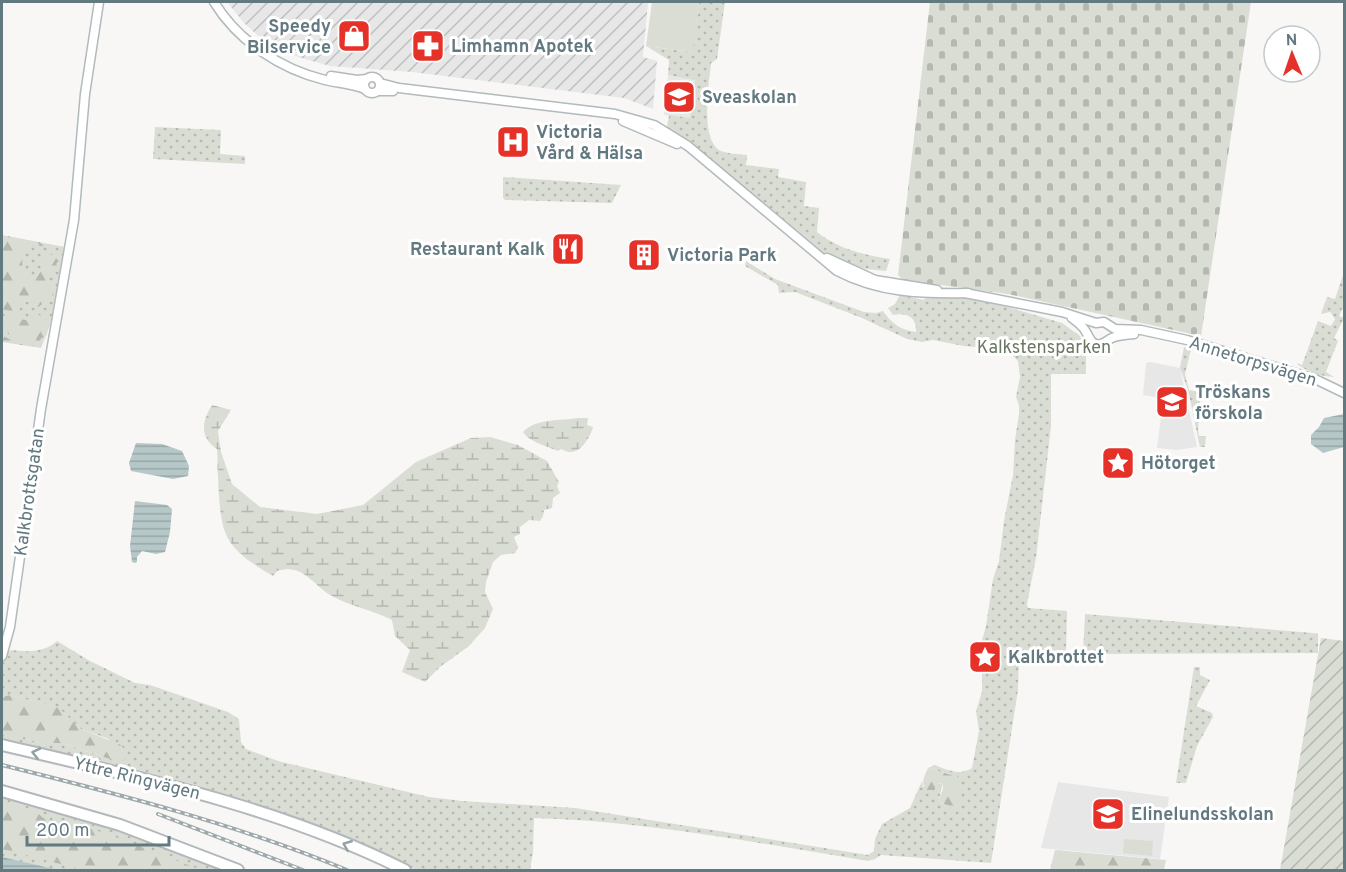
<svg xmlns="http://www.w3.org/2000/svg" width="1346" height="872" font-family="Overpass,sans-serif">
	<defs>
		<pattern id="industrial-furrows" width="10" height="10" patternUnits="userSpaceOnUse" patternTransform="scale(1.5)"><rect width="10" height="10" fill="#e6e7e6"/><path d="M-1 1l2-2M0 10L10 0M9 11l2-2" fill="none" stroke="#bec0c0"/></pattern>
		<pattern id="grass-dots" width="8" height="8" patternUnits="userSpaceOnUse" patternTransform="scale(1.5)"><rect width="8" height="8" fill="#d9ddd4"/><path d="M2 2h.1M6 6h.1" fill="none" stroke="#b4b8b1" stroke-width="1.8" stroke-linecap="round"/></pattern>
		<pattern id="forest-firs" width="22" height="20" patternUnits="userSpaceOnUse" patternTransform="scale(1.5)"><rect width="22" height="20" fill="#d9ddd4"/><path d="M5 1l3.5 6h-7zM16 11l3.5 6h-7z" fill="#b4b8b1"/></pattern>
		<pattern id="wetland-marsh" width="20" height="14" patternUnits="userSpaceOnUse" patternTransform="scale(1.5)"><rect width="20" height="14" fill="#d9ddd4"/><path d="M1 5h8M5 5V1M11 12h8M15 12V8" fill="none" stroke="#b4b8b1"/></pattern>
		<pattern id="cemetery-stones" width="16" height="16" patternUnits="userSpaceOnUse" patternTransform="scale(1.5)"><rect width="16" height="16" fill="#d9ddd4"/><path d="M2 7V4a2 2 0 0 1 4 0v3zM10 15v-3a2 2 0 0 1 4 0v3z" fill="#b4b8b1"/></pattern>
		<pattern id="garden-furrows" width="10" height="10" patternUnits="userSpaceOnUse" patternTransform="scale(1.5)"><rect width="10" height="10" fill="#d9ddd4"/><path d="M-1 1l2-2M0 10L10 0M9 11l2-2" fill="none" stroke="#b4b8b1"/></pattern>
		<pattern id="water-rules" width="6" height="5" patternUnits="userSpaceOnUse" patternTransform="scale(1.5)"><rect width="6" height="5" fill="#b6c7c8"/><path d="M0 2.5h6" fill="none" stroke="#98a6a8"/></pattern>
	</defs>
	<rect width="100%" height="100%" fill="#f8f7f5"/>
	<g fill="#e6e7e6">
		<polygon points="668,75 695,79 690,118 664,115"/>
		<polygon points="1150,362 1180,368 1197,447 1177,450 1157,448 1162,409 1158,408 1156,397 1143,395 1146,363"/>
		<polygon points="1058,782 1169,797 1160,859 1041,848"/>
	</g>
	<polygon fill="url(#industrial-furrows)" points="227,2 648,2 643,57 657,61 653,109 624,98 412,72 330,66 284,53 263,40 244,23"/>
	<g fill="url(#grass-dots)">
		<path d="M699 2H725L717 59 711 63C709 84 700 137 719 150 726 154 739 154 747 155L746 165 779 169 778 177 806 182 804 206 819 208 817 232C838 249 864 255 890 259L886 271 866 269 853 265 846 266 819 250 679 135 667 127 669 115 690 118 695 80 668 75 669 60 646 46 692 52Z"/>
		<polygon points="155,127 221,130 220,154 245,156 245,164 153,159"/>
		<polygon points="503,177 621,185 612,203 505,200 503,198"/>
		<polygon points="2,235 65,247 50,325 41,348 2,342"/>
		<path d="M746 261 775 279 864 312 876 313 883 311C892 324 901 330 916 332 917 317 907 312 893 315L888 308 895 304 900 295 924 300 925 297 936 296 977 298 1062 323 1080 336 1086 348V374H1051V426L1036 558 1027 604 1028 608 1067 611 1066 654H1019L1018 690 991 863 881 855 875 859 868 861C757 843 646 821 534 818L533 852 530 870H416L398 862 154 776 2 738V735H5L44 743H62L101 756 109 739 81 729 58 708 10 695 2 697V665L4 655 11 650C27 652 44 653 57 641L90 661 135 683 150 685 228 712 239 719 241 742 246 749 278 761 429 797 462 801 575 808 868 855 874 851 875 839 882 824 910 808 922 781 923 787 943 783 939 799 941 803 950 806 951 809 957 800 958 777 928 768 935 765C947 770 960 776 972 768L979 731 976 711 982 692V673L977 663 978 655 986 626 993 579 999 561 1004 521 1013 475 1015 440 1019 414V405L1016 397 1020 377 1018 361 1010 353 986 348 964 346 933 340 922 342 907 339 862 318 795 292 779 293 778 285 745 266Z"/>
		<path d="M1344 272V305L1339 316 1344 318 1334 338 1338 341 1326 372 1334 377C1320 376 1307 372 1296 363L1302 365 1318 321 1331 326 1335 319 1330 312 1321 314 1327 297 1335 299Z"/>
		<polygon points="1184,347 1191,349 1185,374 1189,390 1201,392 1198,430 1199,436 1206,436 1205,447 1200,447 1188,390 1180,368"/>
		<polygon points="1085,614 1313,633 1318,634 1318,653 1083,654"/>
		<polygon points="1194,667 1200,667 1200,675 1210,680 1196,706 1212,713 1213,717 1197,746 1186,783 1176,783"/>
		<path d="M2 798C79 816 152 842 226 870H2Z"/>
	</g>
	<g fill="url(#forest-firs)">
		<path d="M2 236 47 245 46 247 29 243C20 254 19 269 31 277H36C43 270 45 266 42 257L48 252 57 259 56 272 45 277 54 288 52 302H45L38 307 29 302 24 301 17 314 19 319 26 320 34 314H38L48 322 47 335 40 339 41 347 2 341V335L14 342 8 332 2 329V317L11 315 10 311 2 309V264L4 265 7 258 2 256Z"/>
		<polygon points="10,695 59,708 81,729 121,745 126,752 124,760 119,762 62,743 44,743 2,735 2,697"/>
		<path d="M928 768 958 777 959 804 956 811 953 813 950 806 941 803 939 799 943 789V783H939L934 790H926C920 783 925 775 928 768Z"/>
		<polygon points="2,802 37,812 43,818 54,822 69,821 118,838 201,870 97,870 76,868 2,849"/>
		<polygon points="1055,850 1166,860 1164,870 1050,870"/>
	</g>
	<g fill="url(#wetland-marsh)">
		<path d="M212 405 231 410 218 431 221 452 232 484 260 507 317 514 363 505 416 462 471 438 490 437 518 445 547 461 559 482 557 486 560 493 553 498 552 508 544 510 543 516 540 521 529 520 520 527V534L514 537 518 547 515 553 501 555 493 562 486 582 485 592 493 609 485 628 469 646 440 667 425 682 402 672 410 650 395 636 392 620C373 610 349 606 330 595 312 584 303 563 277 571L273 576C221 546 221 534 218 477 217 467 218 458 217 449 199 437 202 421 212 405Z"/>
		<path d="M577 418H588L587 425 593 427C591 436 581 453 570 452 567 452 564 450 561 449L558 451C547 446 529 442 523 432 536 418 561 421 577 418Z"/>
	</g>
	<polygon fill="url(#cemetery-stones)" points="930,2 1251,2 1201,336 1008,294 903,280 898,275"/>
	<polygon fill="url(#garden-furrows)" points="1321,638 1344,641 1344,870 1280,870"/>
	<g fill="#d9ddd4">
		<polygon points="652,2 699,2 693,52 646,46"/>
		<polygon points="1124,839 1153,841 1152,856 1123,853"/>
	</g>
	<g fill="url(#water-rules)">
		<polygon points="1344,414 1344,447 1323,453 1311,444 1311,435 1319,427 1324,418"/>
		<polygon points="136,443 162,444 182,451 189,466 188,476 173,479 131,471 129,463"/>
		<polygon points="135,501 167,505 172,509 170,532 165,552 156,554 142,551 137,557 137,562 135,563 132,562 130,546"/>
		<polygon points="2,857 58,870 2,870"/>
	</g>
	<g fill="none" stroke-linecap="round" stroke-linejoin="round">
		<defs>
			<g id="secondary">
				<path d="M214 2C238 41 280 69 325 80 338 83 352 84 365 89"/>
				<polyline points="331,76 357,80 367,79"/>
				<circle cx="372" cy="85" r="8"/>
				<path d="M380 83 399 88 615 114 654 125 688 146 837 271C879 293 921 294 968 293"/>
				<polyline points="378,91 393,91"/>
				<polyline points="623,121 677,144"/>
				<polyline points="827,258 875,280 937,290"/>
				<polyline points="965,293 1062,312 1096,323 1104,322 1115,329 1141,330 1187,340 1315,379 1344,393"/>
				<path d="M1072 318C1083 326 1084 328 1090 339 1096 349 1104 343 1110 339 1116 335 1127 335 1134 334"/>
				<polyline points="2,656 10,627 41,409 74,220 85,94 99,2"/>
			</g>
			<g id="highway">
				<path d="M2 745C138 777 279 807 405 870"/>
				<polyline points="2,791 120,825 238,870"/>
			</g>
		</defs>
		<use href="#secondary" stroke="#b1babc" stroke-width="11"/>
		<use href="#highway" stroke="#b2b8bb" stroke-width="14"/>
		<use href="#secondary" stroke="#fff" stroke-width="8"/>
		<use href="#highway" stroke="#fff" stroke-width="10"/>
		<defs>
			<g id="rail">
				<path d="M2 765C118 794 236 824 347 870"/>
				<polyline points="158,814 303,870"/>
			</g>
		</defs>
		<use href="#rail" stroke="#9ea9ac" stroke-width="4"/>
		<use href="#rail" stroke="#fff" stroke-width="1.5" stroke-dasharray="4.5" stroke-linecap="butt"/>
	</g>
	<defs><path id="oneway-chevron" d="M-2-3.5L2.5 0L-2 3.5" fill="none" stroke-width="1.6" stroke-linecap="round" stroke-linejoin="round" transform="scale(1.5)"/></defs>
	<g stroke="#92a1a6">
		<use href="#oneway-chevron" transform="translate(36 753) rotate(-167)"/>
		<use href="#oneway-chevron" transform="translate(347 845) rotate(-158)"/>
	</g>
	<defs>
		<symbol id="shop-square" viewBox="-11 -11 22 22"><rect x="-9" y="-9" width="18" height="18" rx="4" fill="#e53128" stroke="#fff"/><path d="M-5-2.5h2.3a2.7 3.5 0 0 1 5.4 0H5L5.5 6h-11ZM-1.5-2.5h3a1.5 2.3 0 0 0-3 0Z" fill="#fff"/></symbol>
		<symbol id="pharmacy-square" viewBox="-11 -11 22 22"><rect x="-9" y="-9" width="18" height="18" rx="4" fill="#e53128" stroke="#fff"/><path d="M-2-6h4v4h4v4h-4v4h-4v-4h-4v-4h4Z" fill="#fff"/></symbol>
		<symbol id="school-square" viewBox="-11 -11 22 22"><rect x="-9" y="-9" width="18" height="18" rx="4" fill="#e53128" stroke="#fff"/><path d="M0-5L7-2L0 1L-7-2ZM-4 1L0 2.5L4 1V4Q0 6-4 4Z" fill="#fff"/></symbol>
		<symbol id="hospital-square" viewBox="-11 -11 22 22"><rect x="-9" y="-9" width="18" height="18" rx="4" fill="#e53128" stroke="#fff"/><path d="M-5-5h3v3.5h4V-5h3V5h-3V1.5h-4V5h-3Z" fill="#fff"/></symbol>
		<symbol id="restaurant-square" viewBox="-11 -11 22 22"><rect x="-9" y="-9" width="18" height="18" rx="4" fill="#e53128" stroke="#fff"/><path d="M-5-6h1v4h1v-4h1v4h1v-4h1v5L-1.5 .5V6h-2V.5L-5-1ZM5-6V6H3V1.5H1.5Q1.5-4 5-6Z" fill="#fff"/></symbol>
		<symbol id="building-square" viewBox="-11 -11 22 22"><rect x="-9" y="-9" width="18" height="18" rx="4" fill="#e53128" stroke="#fff"/><path d="M-4-6H4V6H1V3H-1V6H-4ZM-2.5-4.3h1.7v1.8h-1.7ZM.8-4.3h1.7v1.8H.8ZM-2.5-1h1.7V.8h-1.7ZM.8-1h1.7V.8H.8Z" fill="#fff"/></symbol>
		<symbol id="sight-square" viewBox="-11 -11 22 22"><rect x="-9" y="-9" width="18" height="18" rx="4" fill="#e53128" stroke="#fff"/><path d="M0-6L1.8-2.2L6-1.7L2.9 1.2L3.7 5.4L0 3.3L-3.7 5.4L-2.9 1.2L-6-1.7L-1.8-2.2Z" fill="#fff"/></symbol>
	</defs>
	<g fill-rule="evenodd">
		<use href="#shop-square" x="335" y="17" width="38" height="38"/>
		<use href="#pharmacy-square" x="409" y="27" width="38" height="38"/>
		<use href="#school-square" x="660" y="78" width="38" height="38"/>
		<use href="#hospital-square" x="494" y="123" width="38" height="38"/>
		<use href="#restaurant-square" x="549" y="230" width="38" height="38"/>
		<use href="#building-square" x="625" y="236" width="38" height="38"/>
		<use href="#school-square" x="1153" y="383" width="38" height="38"/>
		<use href="#sight-square" x="1099" y="444" width="38" height="38"/>
		<use href="#sight-square" x="966" y="638" width="38" height="38"/>
		<use href="#school-square" x="1089" y="795" width="38" height="38"/>
	</g>
	<g text-anchor="middle" stroke-width="6" stroke-linejoin="round" paint-order="stroke">
		<g font-size="18" font-weight="bold" fill="#637980" stroke="#fff" text-anchor="start">
			<text x="331" y="32" text-anchor="end">Speedy<tspan x="331" dy="21">Bilservice</tspan></text>
			<text x="451" y="52">Limhamn Apotek</text>
			<text x="702" y="103">Sveaskolan</text>
			<text x="536" y="138">Victoria<tspan x="536" dy="21">Vård &amp; Hälsa</tspan></text>
			<text x="545" y="255" text-anchor="end">Restaurant Kalk</text>
			<text x="667" y="261">Victoria Park</text>
			<text x="1195" y="398">Tröskans<tspan x="1195" dy="21">förskola</tspan></text>
			<text x="1141" y="469">Hötorget</text>
			<text x="1008" y="663">Kalkbrottet</text>
			<text x="1131" y="820">Elinelundsskolan</text>
		</g>
		<g font-size="18" fill="#6a7862" stroke="#fff">
			<text x="1044" y="353">Kalkstensparken</text>
		</g>
		<g font-size="18" fill="#637980" stroke="#fff">
			<text transform="translate(1253 361) rotate(17)" y="6">Annetorpsvägen</text>
			<text transform="translate(29 492) rotate(-82)" y="6">Kalkbrottsgatan</text>
			<text transform="translate(137 778) rotate(14)" y="6">Yttre Ringvägen</text>
		</g>
	</g>
	<rect width="1346" height="872" fill="none" stroke="#637980" stroke-width="6"/>
	<g transform="translate(1292 54) rotate(358)"><circle r="28" fill="#ffffff" stroke="#c1c9cc" stroke-width="1.5"/>
	<path d="M0-4.5L10 22L0 15L-10 22Z" fill="#e53128"/>
	<text y="-9" font-size="16" font-weight="bold" text-anchor="middle" fill="#637980">N</text>
	</g>
	<path d="M27 836v9h142v-9" fill="none" stroke="#637980" stroke-width="3"/>
	<text x="36" y="836" font-size="18" fill="#637980" stroke="#ffffff" stroke-width="4.5" paint-order="stroke">200 m</text>
</svg>
